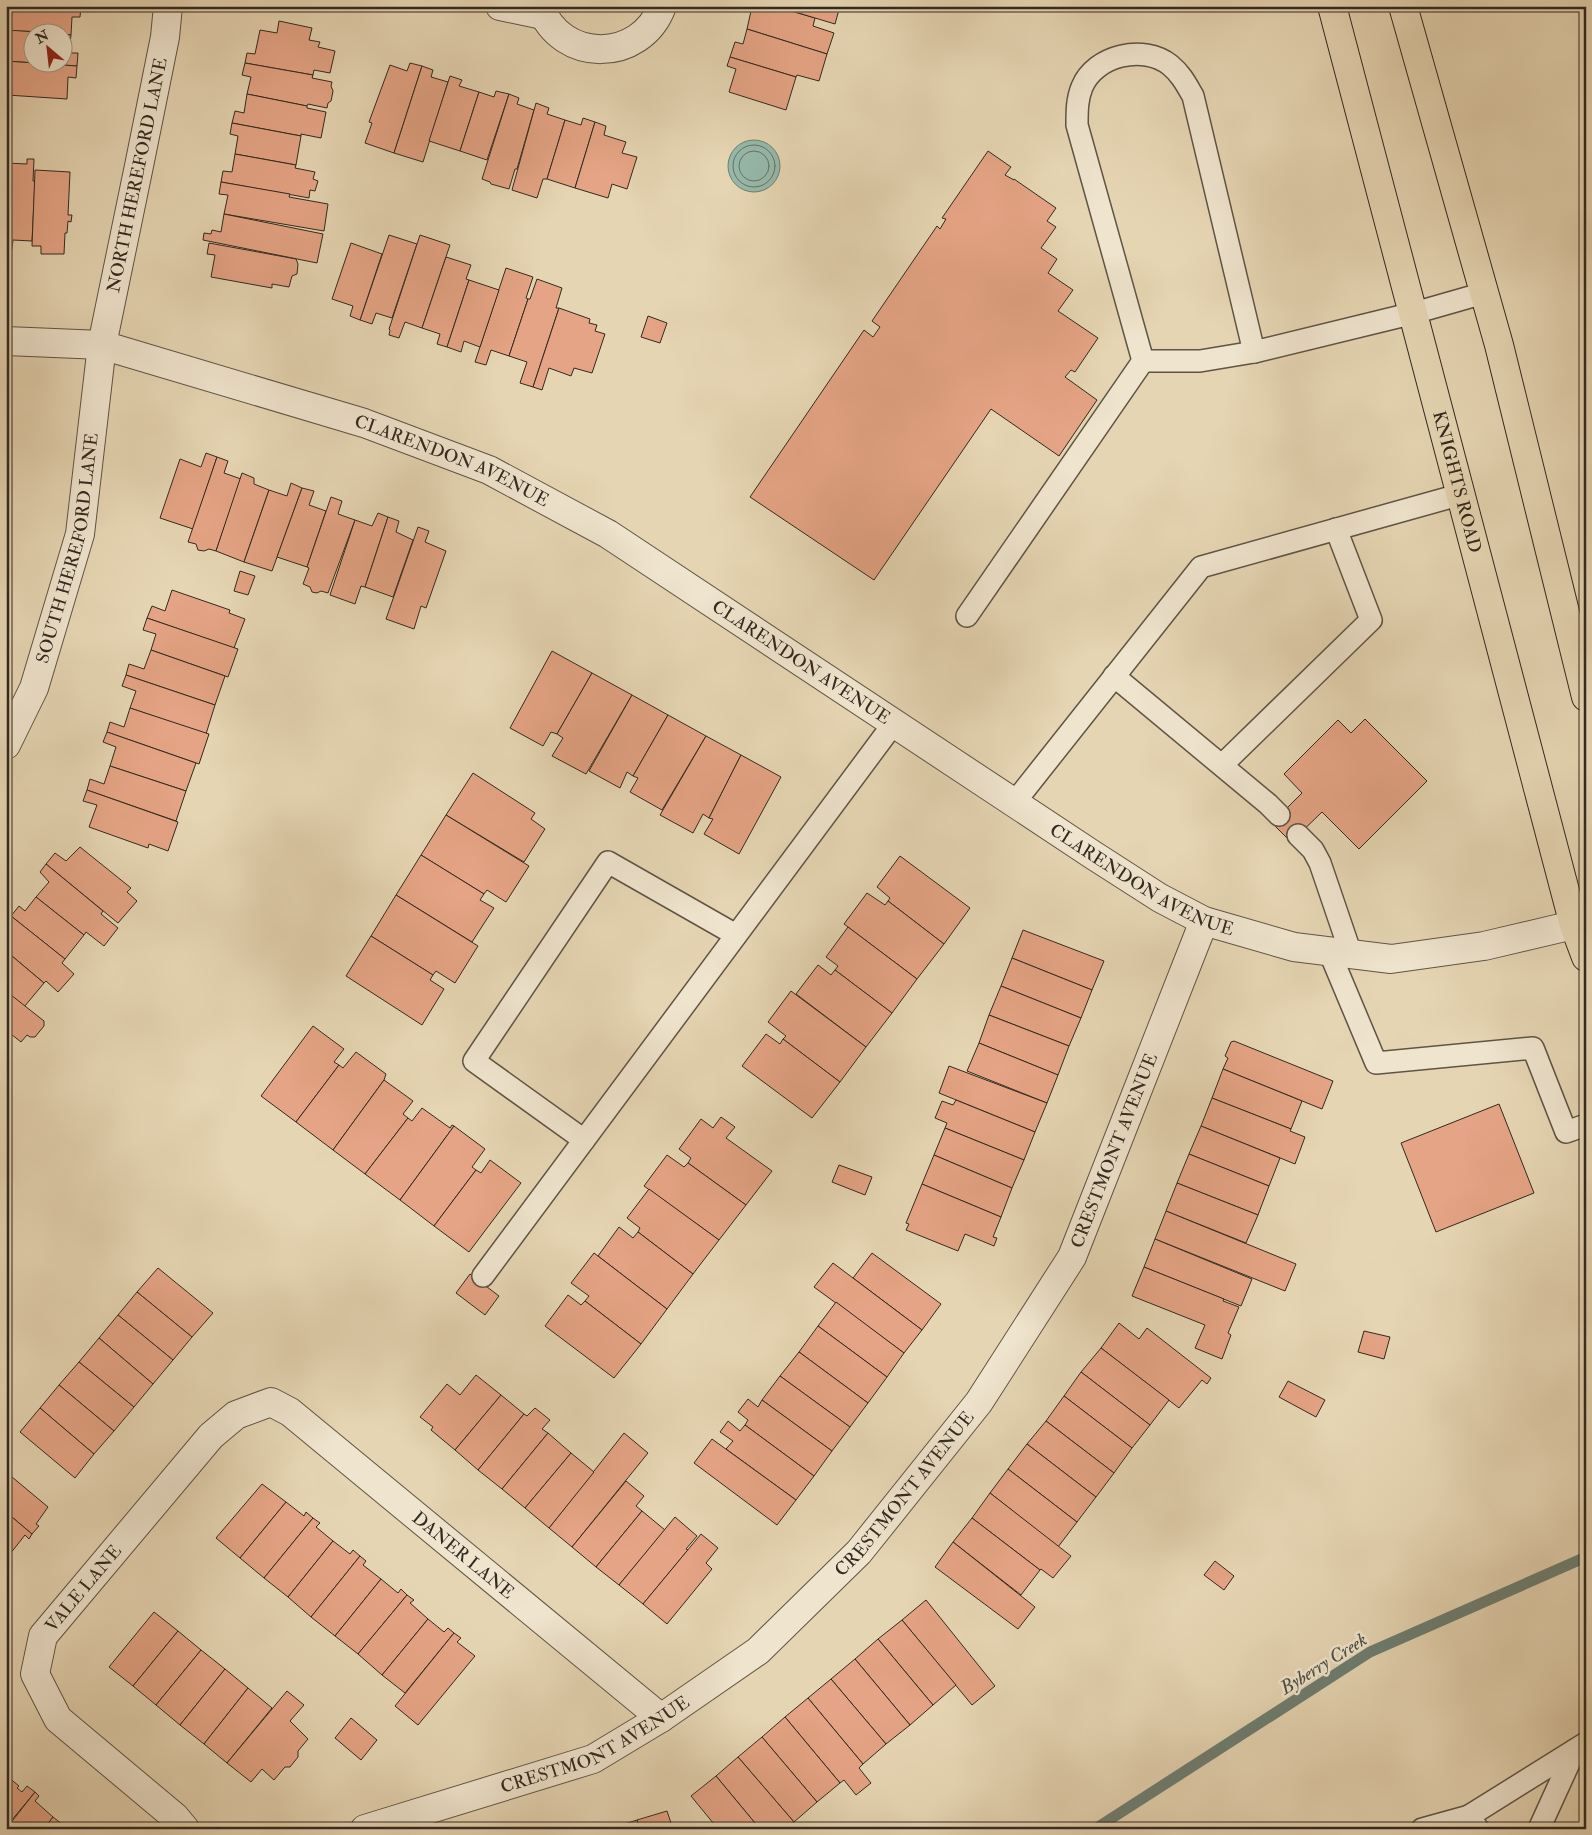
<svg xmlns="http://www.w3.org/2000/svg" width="1592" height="1835" font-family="'IM FELL Double Pica',serif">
	<rect width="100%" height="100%" fill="#e6d5b3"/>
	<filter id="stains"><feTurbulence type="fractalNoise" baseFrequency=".004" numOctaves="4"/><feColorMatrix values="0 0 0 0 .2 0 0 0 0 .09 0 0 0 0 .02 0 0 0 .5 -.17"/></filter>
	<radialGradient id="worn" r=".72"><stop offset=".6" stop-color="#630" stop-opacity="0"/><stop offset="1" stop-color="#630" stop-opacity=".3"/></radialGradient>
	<circle fill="#96b9aa" stroke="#6e7f73" cx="754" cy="166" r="26"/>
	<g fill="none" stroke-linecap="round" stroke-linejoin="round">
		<g stroke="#647165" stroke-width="1">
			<circle cx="754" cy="166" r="21"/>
			<circle cx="754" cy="166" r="15"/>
		</g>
		<polyline stroke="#6e7f73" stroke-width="11" points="1095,1829 1370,1652 1586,1557"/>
	</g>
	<g fill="#e5a485" stroke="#322920">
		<polygon points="12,6 81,6 80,17 72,17 71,35 62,34 62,32 11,31"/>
		<polygon points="746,6 775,6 815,18 813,26 834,33 827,54 747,29 751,11 753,10 746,8"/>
		<polygon points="775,6 840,6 835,24"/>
		<polygon points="279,21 312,28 309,40 320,42 318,47 335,51 330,73 314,70 313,75 245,63 247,53 255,54 260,30 277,33"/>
		<polygon points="747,29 827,54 819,81 797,75 796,77 730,57 735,42 743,44"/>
		<polygon points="6,30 38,32 32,32 32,62 62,62 62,34 71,35 69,53 78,53 77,66 6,61"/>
		<polygon points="730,57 796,77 786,110 729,92 736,69 727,66"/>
		<polygon points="6,61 77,66 76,78 68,77 67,99 7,95"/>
		<polygon points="245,63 313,75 312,78 332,82 331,86 333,91 331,101 328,103 327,108 308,104 307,106 247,94 251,77 242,75"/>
		<polygon points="410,63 422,66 394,153 365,143 372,123 369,122 390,65 407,71"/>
		<polygon points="422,66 433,70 431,77 448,82 423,162 394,153"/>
		<polygon points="450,76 462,80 459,86 479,92 460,151 429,141"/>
		<polygon points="496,91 509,94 487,160 460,151 479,92 494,97"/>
		<polygon points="247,94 307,106 307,108 326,112 321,138 301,134 301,136 232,123 235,111 244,113"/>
		<polygon points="509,94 519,98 517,104 534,110 517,169 515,169 509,189 491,184 490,182 482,179"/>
		<polygon points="536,103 549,108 547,114 565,120 547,179 543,179 537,198 512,190"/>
		<polygon points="583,118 595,122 575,188 547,179 565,120 581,125"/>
		<polygon points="595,122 606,126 604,135 626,142 622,153 637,157 627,189 612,184 608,198 575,188"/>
		<polygon points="232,123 301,136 296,165 235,154 238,136 230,134"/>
		<polygon points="988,151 1011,167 1005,175 1014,180 1014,179 1056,208 1047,221 1056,227 1041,248 1057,259 1048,273 1073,290 1058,311 1098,338 1075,372 1071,370 1065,377 1097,400 1059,456 991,409 874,580 750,497 864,330 873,337 880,327 872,321 937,226 940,229 946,219 942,218"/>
		<polygon points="235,154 296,165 295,168 315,172 313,179 318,181 315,191 310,190 309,198 221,182 223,171 232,172"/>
		<polygon points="27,159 34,159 33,181 35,181 32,241 13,240 12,249 6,249 6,163 27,164"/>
		<polygon points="35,170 70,172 68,215 72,215 71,222 68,221 67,233 65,233 64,254 41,254 41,246 32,246"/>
		<polygon points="221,182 290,194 289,197 328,204 324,231 224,214 228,195 219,194"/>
		<polygon points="224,214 323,234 317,263 203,240 204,233 211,234 212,230 221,232"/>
		<polygon points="389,235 417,244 392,318 376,313 372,324 360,320"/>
		<polygon points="420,235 450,245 422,328 405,322 399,338 389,335 390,330 389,329"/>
		<polygon points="209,243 296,259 298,264 297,274 292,276 289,287 272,284 272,288 211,277 215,255 207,254"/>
		<polygon points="351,243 382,254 360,320 350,316 353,306 332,299"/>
		<polygon points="446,257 471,265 466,279 469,280 447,347 437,344 440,334 422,328"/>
		<polygon points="506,268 533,277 526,298 528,299 509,356 491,350 486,365 475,362"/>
		<polygon points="537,279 562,288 556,308 559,308 533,387 520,383 527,362 509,356 528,299 530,299"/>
		<polygon points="469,280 499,290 480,347 464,341 461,352 447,347"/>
		<polygon points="559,308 590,319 589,323 597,325 595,331 605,334 592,373 574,368 571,376 549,368 542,390 533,387"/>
		<polygon points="648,316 667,323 660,343 641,337"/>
		<polygon points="206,453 217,457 193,529 160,518 180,459 201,467"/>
		<polygon points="217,457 228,461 224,473 241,479 216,551 209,549 204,551 198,550 196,544 188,542"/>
		<polygon points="242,473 254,478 254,484 269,490 244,562 216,551"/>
		<polygon points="291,483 302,488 272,571 244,562 269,490 287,496"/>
		<polygon points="302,488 314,491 309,505 326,511 307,567 277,557"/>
		<polygon points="331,497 342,501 338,514 355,520 328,593 321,591 317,593 312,592 310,587 303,584 309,568 307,567"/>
		<polygon points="378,513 388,517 365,587 361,586 355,604 330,595 355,520 372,526"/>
		<polygon points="388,517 399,521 396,532 413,540 393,597 365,587"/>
		<polygon points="418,527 429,531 425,542 446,551 426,608 421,606 414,629 386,619"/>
		<polygon points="240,571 255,576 248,595 234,591"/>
		<polygon points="172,590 230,610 229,613 245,619 234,648 147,618 152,606 165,611"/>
		<polygon points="147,618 238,649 228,677 151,650 156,634 143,630"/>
		<polygon points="151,650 225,676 215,705 126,675 129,664 144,669"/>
		<polygon points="552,651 592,673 557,734 551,732 543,746 510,728"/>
		<polygon points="592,673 632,695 586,774 552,756 563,738 557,734"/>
		<polygon points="126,675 215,705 206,734 130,708 136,691 122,686"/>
		<polygon points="632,695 668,715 633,776 627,772 620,788 589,771"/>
		<polygon points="130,708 209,734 199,764 107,732 110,722 124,727"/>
		<polygon points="668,715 706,736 662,810 630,792 638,778 633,776"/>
		<polygon points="1365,719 1427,781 1359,849 1322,812 1291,842 1272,823 1302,793 1284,774 1338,720 1351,733"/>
		<polygon points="107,732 196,763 186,791 110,766 116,747 103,742"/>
		<polygon points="706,736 741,755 709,818 703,814 693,833 660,815"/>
		<polygon points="741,755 781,777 739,854 704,834 713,819 709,818"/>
		<polygon points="110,766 186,791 176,821 87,790 90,779 104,784"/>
		<polygon points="473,773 535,813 531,819 545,829 524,862 446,815"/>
		<polygon points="87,790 178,822 168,851 149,844 148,848 89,827 97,805 83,801"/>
		<polygon points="446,815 529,866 506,902 487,890 484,894 421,855"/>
		<polygon points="80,847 131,888 127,892 137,901 118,923 46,864 55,853 66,861"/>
		<polygon points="421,855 484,894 480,900 494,908 472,942 396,895"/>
		<polygon points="900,856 970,908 944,944 888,901 890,898 877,887"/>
		<polygon points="46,864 103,911 101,914 118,928 104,946 86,932 84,935 36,897 49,882 40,872"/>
		<polygon points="867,893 885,905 888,901 944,944 917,979 844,924"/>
		<polygon points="396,895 478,946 455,983 436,971 433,975 371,936"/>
		<polygon points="36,897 84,935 65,959 11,916 19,906 25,911"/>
		<polygon points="11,916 65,959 62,963 74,974 58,992 46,981 44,983 6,951 6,931 9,928 6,926 6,922"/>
		<polygon points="848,927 917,979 892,1013 835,970 838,966 826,957"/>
		<polygon points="1023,930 1104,961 1092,990 1012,958"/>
		<polygon points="371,936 433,975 430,980 444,989 422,1025 346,976"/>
		<polygon points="6,951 44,983 24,1007 6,991"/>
		<polygon points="1012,958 1092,990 1081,1018 1001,986"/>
		<polygon points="818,965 831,975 835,970 892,1013 866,1047 796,994"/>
		<polygon points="1001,986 1081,1018 1069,1046 989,1015"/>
		<polygon points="6,991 44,1021 44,1026 35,1037 30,1037 27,1035 21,1042 6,1030"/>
		<polygon points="791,991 866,1047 840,1082 783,1039 786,1036 768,1022"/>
		<polygon points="989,1015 1069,1046 1058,1075 979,1043"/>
		<polygon points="313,1026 344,1049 334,1062 339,1065 296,1122 261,1096"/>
		<polygon points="766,1034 780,1044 783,1039 840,1082 812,1118 742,1066"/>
		<polygon points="1234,1041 1333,1081 1322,1109 1223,1069 1228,1058 1225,1056 1231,1042"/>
		<polygon points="979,1043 1058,1075 1047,1103 967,1071"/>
		<polygon points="356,1052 386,1074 384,1080 333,1150 296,1122 339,1065 343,1068"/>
		<polygon points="949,1066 1047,1103 1035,1132 939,1093"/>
		<polygon points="1223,1069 1302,1101 1291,1129 1212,1098"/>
		<polygon points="384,1080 413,1101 403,1114 408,1118 365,1174 333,1150"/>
		<polygon points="1212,1098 1291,1129 1290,1131 1305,1137 1295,1164 1201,1126"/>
		<polygon points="956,1100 1035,1132 1024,1160 945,1128 947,1123 935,1118 942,1101 953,1105"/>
		<polygon points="1499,1104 1534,1193 1436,1232 1401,1143"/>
		<polygon points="422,1108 450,1128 452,1125 454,1126 400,1200 365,1174 408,1118 412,1121"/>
		<polygon points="721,1117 735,1127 726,1138 772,1171 746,1205 688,1163 691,1158 679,1149 701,1119 713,1128"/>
		<polygon points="454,1126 485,1149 472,1167 476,1170 434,1226 400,1200"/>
		<polygon points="1201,1126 1280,1158 1269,1186 1189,1154"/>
		<polygon points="945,1128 1024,1160 1012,1188 934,1155"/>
		<polygon points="1189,1154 1269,1186 1258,1215 1177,1183"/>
		<polygon points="667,1155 684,1167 688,1163 746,1205 719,1240 644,1186"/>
		<polygon points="934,1155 1012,1188 1001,1217 922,1184"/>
		<polygon points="490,1160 521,1183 469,1252 434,1226 476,1170 481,1173"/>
		<polygon points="839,1165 872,1177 865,1195 832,1182"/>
		<polygon points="1177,1183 1258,1215 1246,1243 1166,1211"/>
		<polygon points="922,1184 1001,1217 993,1237 997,1238 994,1246 965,1234 958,1251 906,1230 909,1224 906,1223"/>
		<polygon points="649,1189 719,1240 693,1274 638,1232 640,1228 627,1218"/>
		<polygon points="1166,1211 1296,1264 1285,1291 1155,1239"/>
		<polygon points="619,1227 633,1238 638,1232 693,1274 667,1309 598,1256"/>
		<polygon points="1155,1239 1252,1279 1241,1306 1144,1267"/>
		<polygon points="594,1253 667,1309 641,1344 585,1301 589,1296 571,1283"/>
		<polygon points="872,1253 941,1304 922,1330 853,1278"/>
		<polygon points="833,1263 922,1330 904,1353 814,1287"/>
		<polygon points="1144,1267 1224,1299 1223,1301 1239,1307 1228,1333 1231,1335 1222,1359 1195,1348 1205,1325 1132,1296"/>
		<polygon points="158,1268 213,1313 192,1337 137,1292"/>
		<polygon points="470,1274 499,1296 485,1315 456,1293"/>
		<polygon points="137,1292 192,1337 173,1360 118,1315"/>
		<polygon points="568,1295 581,1305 585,1301 641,1344 614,1378 545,1326"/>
		<polygon points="836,1302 904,1353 887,1377 818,1326"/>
		<polygon points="118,1315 173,1360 153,1384 99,1338"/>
		<polygon points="1119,1323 1139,1339 1147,1328 1211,1378 1207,1384 1202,1380 1179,1408 1101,1348"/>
		<polygon points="818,1326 887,1377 868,1403 799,1352"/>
		<polygon points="1364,1331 1390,1337 1384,1359 1358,1352"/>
		<polygon points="99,1338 153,1384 134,1407 79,1362"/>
		<polygon points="1101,1348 1169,1400 1150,1425 1081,1372"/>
		<polygon points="799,1352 868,1403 850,1427 780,1376"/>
		<polygon points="79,1362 134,1407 114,1431 59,1385"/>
		<polygon points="1081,1372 1150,1425 1132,1448 1064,1396"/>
		<polygon points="476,1375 501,1395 455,1450 431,1430 433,1427 420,1417 447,1384 460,1395"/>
		<polygon points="780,1376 850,1427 832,1451 762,1400"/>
		<polygon points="1288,1381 1325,1400 1316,1417 1279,1397"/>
		<polygon points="59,1385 114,1431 94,1454 40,1408"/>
		<polygon points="501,1395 524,1414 478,1470 455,1450"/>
		<polygon points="1064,1396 1132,1448 1114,1473 1046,1421"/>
		<polygon points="748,1399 758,1407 762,1400 832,1451 814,1476 745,1425 748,1420 738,1412"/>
		<polygon points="40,1408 94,1454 75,1478 20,1432"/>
		<polygon points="535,1408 550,1420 542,1429 548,1433 502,1489 478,1470 524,1414 527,1416"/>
		<polygon points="728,1421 740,1431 745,1425 814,1476 796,1500 726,1449 733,1441 720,1432"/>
		<polygon points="1046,1421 1114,1473 1096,1497 1027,1444"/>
		<polygon points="548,1433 571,1453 525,1508 502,1489"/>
		<polygon points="624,1433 648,1453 572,1547 549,1528"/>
		<polygon points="712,1439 796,1500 777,1525 694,1463"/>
		<polygon points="1027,1444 1096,1497 1077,1522 1008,1469"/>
		<polygon points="571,1453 594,1472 549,1528 525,1508"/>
		<polygon points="1008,1469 1077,1522 1058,1547 990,1493"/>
		<polygon points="6,1472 48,1507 36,1524 39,1526 32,1534 6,1512"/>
		<polygon points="626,1481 644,1496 636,1506 642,1511 596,1567 572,1547"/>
		<polygon points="262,1484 286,1502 240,1558 216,1538"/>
		<polygon points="990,1493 1071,1556 1053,1578 1041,1569 1040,1570 972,1518"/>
		<polygon points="286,1502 304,1516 306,1512 313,1518 264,1578 240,1558"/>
		<polygon points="642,1511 665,1530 619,1585 596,1567"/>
		<polygon points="6,1512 32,1534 29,1539 25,1535 10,1554 6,1551"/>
		<polygon points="675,1517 697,1536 686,1549 688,1550 643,1604 619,1585"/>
		<polygon points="313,1518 320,1523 316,1527 333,1541 288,1597 264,1578"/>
		<polygon points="972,1518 1040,1570 1021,1595 953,1542"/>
		<polygon points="701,1534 718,1548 706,1563 712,1569 667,1624 643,1604"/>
		<polygon points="333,1541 350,1554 353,1550 360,1556 311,1617 288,1597"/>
		<polygon points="953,1542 1035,1607 1018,1629 935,1567"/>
		<polygon points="360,1556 366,1561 363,1565 381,1579 335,1636 311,1617"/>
		<polygon points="1215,1561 1234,1576 1224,1590 1204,1575"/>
		<polygon points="381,1579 398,1593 401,1589 407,1595 358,1654 335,1636"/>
		<polygon points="407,1595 414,1600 410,1603 428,1619 382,1675 358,1654"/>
		<polygon points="926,1600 995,1686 972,1705 902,1620"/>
		<polygon points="154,1612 178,1631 133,1686 109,1667"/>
		<polygon points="428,1619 444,1632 448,1628 454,1633 405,1693 382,1675"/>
		<polygon points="902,1620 956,1685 933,1705 878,1639"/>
		<polygon points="178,1631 201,1650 156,1705 133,1686"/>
		<polygon points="454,1633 461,1638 457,1642 475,1656 418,1725 395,1706"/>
		<polygon points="878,1639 933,1705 910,1725 855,1659"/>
		<polygon points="201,1650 225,1669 180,1725 156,1705"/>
		<polygon points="855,1659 910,1725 886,1744 831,1679"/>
		<polygon points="225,1669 248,1688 204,1744 180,1725"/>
		<polygon points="831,1679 886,1744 863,1764 808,1698"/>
		<polygon points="248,1688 272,1708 227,1763 204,1744"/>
		<polygon points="287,1691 304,1705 290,1721 308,1739 298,1751 298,1757 290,1767 285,1767 274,1780 262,1769 251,1782 227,1763"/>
		<polygon points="808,1698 863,1764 859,1768 871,1783 856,1795 844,1780 840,1783 785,1717"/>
		<polygon points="785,1717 840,1783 817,1802 762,1737"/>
		<polygon points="351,1718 377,1740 361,1760 335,1738"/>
		<polygon points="762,1737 817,1802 794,1822 738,1757"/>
		<polygon points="738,1757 794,1822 786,1829 760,1829 716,1776"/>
		<polygon points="716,1776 760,1829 718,1829 691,1796"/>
		<polygon points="8,1777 19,1786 17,1788 22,1792 27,1786 35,1792 6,1827 6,1779"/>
		<polygon points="35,1792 39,1796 35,1801 53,1817 44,1829 6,1829"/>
		<polygon points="667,1811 673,1829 640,1829 637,1820"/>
		<polygon points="53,1817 68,1829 44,1829"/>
		<polygon points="637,1820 640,1829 609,1829"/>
	</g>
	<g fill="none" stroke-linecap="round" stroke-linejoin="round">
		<defs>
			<g id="service">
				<path d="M1143 361 1077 125C1077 111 1077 99 1082 87 1095 55 1144 44 1170 65 1181 74 1186 84 1193 96L1254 352"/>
				<polyline points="967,616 1143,361 1200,361 1254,352 1414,313 1484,293"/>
				<polyline points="1114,676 1268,804 1279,815"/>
				<polyline points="1222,765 1371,620 1336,529"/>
				<polyline points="1014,803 1201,567 1462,494"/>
				<polyline points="1298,835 1313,850 1320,863 1351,954"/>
				<polyline points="1329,951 1376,1063 1533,1048 1566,1132 1586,1125"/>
				<polyline points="584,1140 474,1061 608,862 736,935"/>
				<polyline points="483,1276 894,723"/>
				<polyline points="1469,1816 1586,1743"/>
				<polyline points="1422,1829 1469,1816 1478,1829"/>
				<polyline points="1539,1829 1575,1750"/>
			</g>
			<g id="minor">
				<polyline points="500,6 543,15"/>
				<path d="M540 6C561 64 641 63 662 6"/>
				<path id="s1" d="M6 341 102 345 364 423 489 470 608 534 1093 855 1160 898 1204 921 1294 947 1391 959 1484 946 1586 922"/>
				<path id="s2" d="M6 745 34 688 80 534 102 345 140 161 165 37 168 6"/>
				<path id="s3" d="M185 1829 175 1817 58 1719 35 1674 43 1636 211 1436 236 1415 271 1402 290 1412 661 1718"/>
				<path id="s4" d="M365 1829 593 1759 661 1718 758 1651 859 1552 979 1402 1072 1257 1204 921"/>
			</g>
			<g id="primary">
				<path id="s5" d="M1332 6 1574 925 1586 957"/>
				<polyline points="1403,6 1499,345 1586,697"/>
			</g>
		</defs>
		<use href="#service" stroke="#5f5445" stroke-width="24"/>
		<use href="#minor" stroke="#5f5445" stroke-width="30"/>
		<use href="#primary" stroke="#322920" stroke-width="30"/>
		<use href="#service" stroke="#efe4ce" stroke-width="21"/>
		<use href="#minor" stroke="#efe4ce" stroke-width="28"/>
		<use href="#primary" stroke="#e6d5b3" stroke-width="28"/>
	</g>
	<g text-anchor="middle" stroke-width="5" stroke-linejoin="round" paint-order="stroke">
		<g font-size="18" fill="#322920" stroke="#efe4ce">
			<text dy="6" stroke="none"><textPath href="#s2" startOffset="588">NORTH HEREFORD LANE</textPath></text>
			<text dy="6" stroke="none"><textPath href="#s1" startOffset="465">CLARENDON AVENUE</textPath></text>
			<text dy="6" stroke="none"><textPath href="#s5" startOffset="492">KNIGHTS ROAD</textPath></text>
			<text dy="6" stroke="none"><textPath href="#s2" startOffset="208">SOUTH HEREFORD LANE</textPath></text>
			<text dy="6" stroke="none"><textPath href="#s1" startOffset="870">CLARENDON AVENUE</textPath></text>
			<text dy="6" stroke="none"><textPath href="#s1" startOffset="1275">CLARENDON AVENUE</textPath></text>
			<text dy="6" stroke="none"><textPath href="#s4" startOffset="1056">CRESTMONT AVENUE</textPath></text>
			<text dy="6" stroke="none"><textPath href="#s4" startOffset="651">CRESTMONT AVENUE</textPath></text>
			<text dy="6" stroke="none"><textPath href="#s3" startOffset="835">DANER LANE</textPath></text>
			<text dy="6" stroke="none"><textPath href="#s3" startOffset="320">VALE LANE</textPath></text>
			<text dy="6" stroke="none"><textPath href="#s4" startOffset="246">CRESTMONT AVENUE</textPath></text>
		</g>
		<g font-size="19" font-style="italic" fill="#4b4d42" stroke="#efe4ce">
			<text transform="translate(1323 1663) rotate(-32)" y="7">Byberry Creek</text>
		</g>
	</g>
	<rect width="1592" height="1835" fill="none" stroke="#e6d5b3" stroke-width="25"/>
	<rect x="8" y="8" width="1577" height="1820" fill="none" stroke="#322920" stroke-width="2.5"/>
	<rect x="12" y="12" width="1567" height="1810" fill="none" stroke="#322920"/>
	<g transform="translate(48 48) rotate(332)"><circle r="24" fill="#efe4ce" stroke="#a39988"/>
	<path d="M0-4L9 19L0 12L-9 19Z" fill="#8f2418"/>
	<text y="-8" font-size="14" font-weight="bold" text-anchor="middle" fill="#322920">N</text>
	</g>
	<rect width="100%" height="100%" filter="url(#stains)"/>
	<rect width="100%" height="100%" fill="url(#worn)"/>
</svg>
